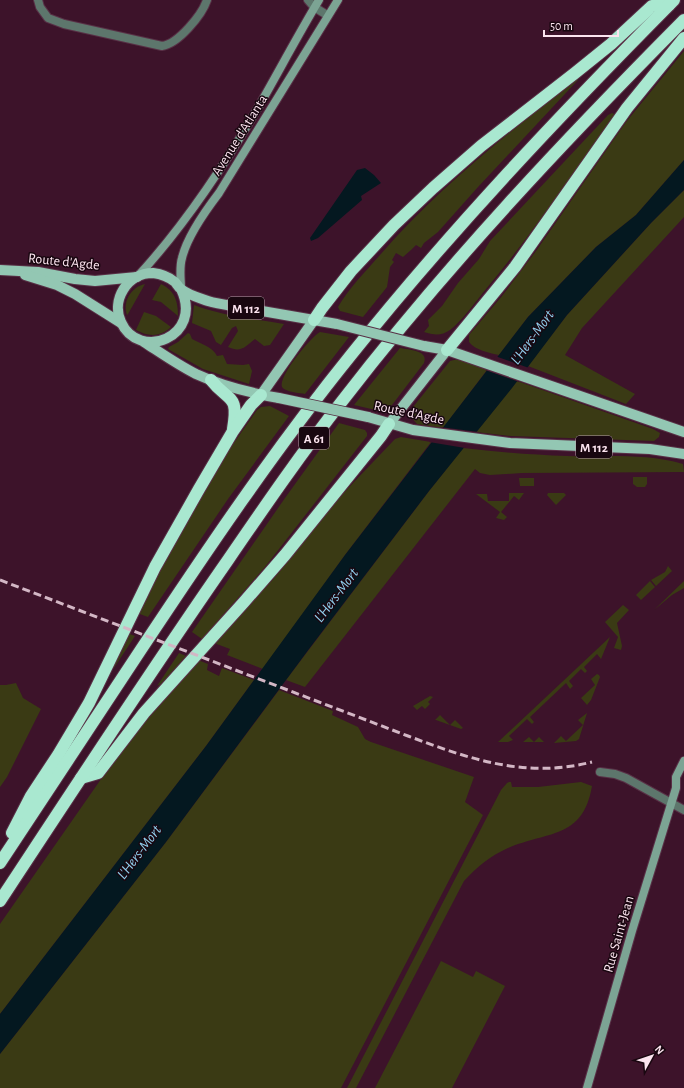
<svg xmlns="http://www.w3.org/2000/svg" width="684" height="1088" font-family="'Alegreya Sans',sans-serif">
	<rect width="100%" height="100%" fill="#3d132a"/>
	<g fill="#3a3a14">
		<path d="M684 51V160L636 215 596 247 528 317 499 355C489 353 475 350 469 342V335L502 296 536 251 626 122Z"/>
		<path d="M577 78 578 80 478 187 438 232 424 243 421 248 416 245 411 250 403 257 396 253 392 260 394 262 390 267 387 287 363 317 340 311 338 307C349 288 365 272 380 255 438 188 508 134 577 78Z"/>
		<path d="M612 113 614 114V117C572 175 532 234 486 289 477 300 461 322 450 330 441 336 434 335 424 332L429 326 428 320 442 306 458 283 479 259 490 241 608 115Z"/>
		<polygon points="684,190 684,217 582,328 565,355 635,394 626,404 528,366 567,315 651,223"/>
		<path d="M145 284 128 314 127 315C122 302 131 287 145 284Z"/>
		<path d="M161 284C175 291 178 301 178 316L161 302 152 300Z"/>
		<path d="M194 305C223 316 254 319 284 324L270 345 264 346 255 339C245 347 241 353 228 347L238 331 236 326 232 328 221 345 216 342 211 331 192 323Z"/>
		<path d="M144 312 156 316 171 327C160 337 149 337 136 330Z"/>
		<path d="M320 332 349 337 305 394C300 393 285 392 282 387 278 376 311 337 320 332Z"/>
		<path d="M188 333 190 334 192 339C201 344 213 347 217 356L223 355 227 364 243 365 249 364 252 371 249 384 203 369 168 349 169 347 178 342Z"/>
		<path d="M400 348C409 350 429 350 424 363L392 405 380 411 354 405Z"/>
		<polygon points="454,360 460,360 487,370 443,428 417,424 411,417 413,407 446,366 450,361"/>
		<polygon points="517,381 653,429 660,433 659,437 654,441 511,436 476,432"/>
		<polygon points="270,406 289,416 228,499 148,617 137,613 214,471 257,410 261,407"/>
		<polygon points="339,423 365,430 367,433 367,436 265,567 202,639 192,632 285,498"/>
		<polygon points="401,437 431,442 345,555 263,669 227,655 230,649 214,643 275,577 333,504 395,439"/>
		<path d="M463 448C497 452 532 455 567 456 606 457 645 453 683 464L684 472 522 473 490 475 480 473 475 469 305 687 286 680 429 491Z"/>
		<polygon points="633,477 647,477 647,484 645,487 637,487 633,484"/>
		<polygon points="519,478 534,478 534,486 520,486"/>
		<polygon points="509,493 524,493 519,500 514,496 501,512 507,517 504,520 496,518 500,512 476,494 487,494 488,501 509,501"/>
		<polygon points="548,493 564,493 566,495 556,505 547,495"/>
		<polygon points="668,566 672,571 656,586 651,580 665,572"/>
		<polygon points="650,581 655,587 641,600 636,595"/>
		<polygon points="684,581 684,588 672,595 654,610"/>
		<polygon points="623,605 629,610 617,623 622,646 621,650 614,648 618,637 605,622"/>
		<polygon points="127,633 135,636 114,668 113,667"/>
		<polygon points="610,637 601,659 597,654 584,667 587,671 585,673 581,669 569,681 573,686 570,689 566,683 530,717 534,722 532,724 527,719 509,736 513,740 508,742 498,742"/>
		<polygon points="179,653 186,656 161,684 157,686"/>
		<polygon points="198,660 208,664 207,670 219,676 222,668 254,680 206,746 0,1014 0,924 122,749 152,712"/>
		<polygon points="597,674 599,675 600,677 591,700 587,705 581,698 595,685 591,679"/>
		<polygon points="16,683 23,698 41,709 7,777 0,787 0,685 6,685"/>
		<polygon points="279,690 333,711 332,715 358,727 365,739 371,742 474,777 465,802 483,815 341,1088 0,1088 0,1054 166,842"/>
		<polygon points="430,696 433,697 428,702 430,704 425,709 422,706 417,710 413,706"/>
		<polygon points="587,713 579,739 576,741 554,743 561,736 566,741 583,725 578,720"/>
		<polygon points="440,715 450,725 455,720 463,728 461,729 436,720 435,720"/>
		<polygon points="529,737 534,742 539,737 544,742 523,742"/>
		<path d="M509 782H511L512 787H538L581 782 592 786C583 839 548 831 508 848 490 856 477 867 464 881L356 1088H347L501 790 507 783Z"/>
		<polygon points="441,961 473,977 476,971 505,986 452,1088 375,1088"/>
	</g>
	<g fill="#041820">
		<polygon points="684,160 684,190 651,223 567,315 512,388 429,491 309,649 166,842 0,1054 0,1014 206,746 345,555 528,317 596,247 636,215"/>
		<polygon points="365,168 374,175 381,183 361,196 362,200 318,238 311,241 310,238 357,170"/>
	</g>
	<g fill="#3d132a">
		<polygon points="495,356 529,368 519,382 485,370"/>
		<polygon points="440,427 479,432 465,448 429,442"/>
	</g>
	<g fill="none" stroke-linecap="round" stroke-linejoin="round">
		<defs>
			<g id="street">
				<path d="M38 0 40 7 48 18 64 24 162 46C178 44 202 15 207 0"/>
				<polyline points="308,0 314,7 327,15"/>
				<polyline points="600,772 615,774 626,778 684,810"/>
			</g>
			<g id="secondary">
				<path d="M138 276C185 225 224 166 259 106 279 71 298 35 319 0"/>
				<path d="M181 289C181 279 179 268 182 258 187 237 206 210 219 193L338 0"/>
				<polyline points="587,1088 632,931 676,788 676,777 684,761"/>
			</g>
			<g id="primary">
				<polyline points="0,270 38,272 75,279 95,281 137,277"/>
				<polyline points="25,275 57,285 75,294 121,323"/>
				<path d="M181 289C204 337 139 362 121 322 111 300 127 273 153 273 161 274 169 277 175 282 177 284 178 287 181 289 188 295 200 298 208 301 221 305 237 306 250 309 279 314 308 319 337 324"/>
				<path d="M144 342C161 353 178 365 196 374 222 386 250 393 279 398"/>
				<polyline points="424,346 447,350 684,432"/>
				<polyline points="261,395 314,320"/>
				<polyline points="368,417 413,430 510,443 650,449 684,454"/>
				<polyline points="389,424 447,350"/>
			</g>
			<g id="highway">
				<polyline points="314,320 322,308 351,271 394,225 433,188 481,146 575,73 611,44 652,6 669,5"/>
				<polyline points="447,350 515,267 627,108 684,38"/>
				<path d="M211 380C229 403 239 393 233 429"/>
				<polyline points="81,778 98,773 144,713 244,602 285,555 381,436 389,424"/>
				<polyline points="12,833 31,796 58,755 89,703 155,567 199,489 233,431 251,405 261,395"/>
				<path d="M0 863C47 792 93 722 140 651 207 550 275 449 351 355 451 230 561 114 674 0"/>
				<path d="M0 901C75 787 150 672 228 560 265 506 302 452 343 400 447 265 564 141 684 20"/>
			</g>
		</defs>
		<use href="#street" stroke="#583046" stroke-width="10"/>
		<use href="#secondary" stroke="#583046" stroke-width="10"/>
		<use href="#primary" stroke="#583046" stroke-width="12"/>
		<use href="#highway" stroke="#583046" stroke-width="14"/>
		<use href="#street" stroke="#5d766c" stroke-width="8"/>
		<use href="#secondary" stroke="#7ca494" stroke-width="8"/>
		<use href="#primary" stroke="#93c7b3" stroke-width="10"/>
		<use href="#highway" stroke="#a9e8d0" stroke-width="12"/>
		<path stroke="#d3b7c5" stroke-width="3" stroke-dasharray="8 4" stroke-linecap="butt" d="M0 580 408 736C470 759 525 779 592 762"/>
		<defs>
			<g id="primary-bridge">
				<polyline points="337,324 424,346"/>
				<polyline points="279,398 368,417"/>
			</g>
		</defs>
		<use href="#primary-bridge" stroke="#583046" stroke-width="12" stroke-linecap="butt"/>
		<use href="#primary-bridge" stroke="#93c7b3" stroke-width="10"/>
	</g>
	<g text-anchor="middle" stroke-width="3" stroke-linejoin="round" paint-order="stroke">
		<g fill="#190710" stroke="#b8a2ac" stroke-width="1">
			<rect x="228" y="297" width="36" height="22" rx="3"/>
			<rect x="299" y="427" width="30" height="22" rx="3"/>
			<rect x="576" y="436" width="36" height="22" rx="3"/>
		</g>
		<g font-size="13" font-weight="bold" fill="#fce4ef">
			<text x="246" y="313">M 112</text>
			<text x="314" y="443">A 61</text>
			<text x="594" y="452">M 112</text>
		</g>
		<g font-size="14" fill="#fce4ef" stroke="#190710">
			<text transform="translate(239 135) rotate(-58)" y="5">Avenue d'Atlanta</text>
			<text transform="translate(64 261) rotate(6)" y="5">Route d'Agde</text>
			<text transform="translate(409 412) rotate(12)" y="5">Route d'Agde</text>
			<text transform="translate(618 934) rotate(-74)" y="5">Rue Saint-Jean</text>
		</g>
		<g font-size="15" font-style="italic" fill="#90cfed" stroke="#190710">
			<text transform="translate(532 337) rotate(-54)" y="5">L'Hers-Mort</text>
			<text transform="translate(336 595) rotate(-53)" y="5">L'Hers-Mort</text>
			<text transform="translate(139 852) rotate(-53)" y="5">L'Hers-Mort</text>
		</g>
	</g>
	<g transform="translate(652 1056) rotate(50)" stroke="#190710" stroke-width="3" paint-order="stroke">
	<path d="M0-3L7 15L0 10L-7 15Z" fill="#fce4ef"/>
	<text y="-6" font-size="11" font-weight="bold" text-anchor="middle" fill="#fce4ef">N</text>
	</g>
	<path d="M544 30v6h74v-6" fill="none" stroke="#fce4ef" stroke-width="2"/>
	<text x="550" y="30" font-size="12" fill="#fce4ef" stroke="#190710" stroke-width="3" paint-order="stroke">50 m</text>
</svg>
